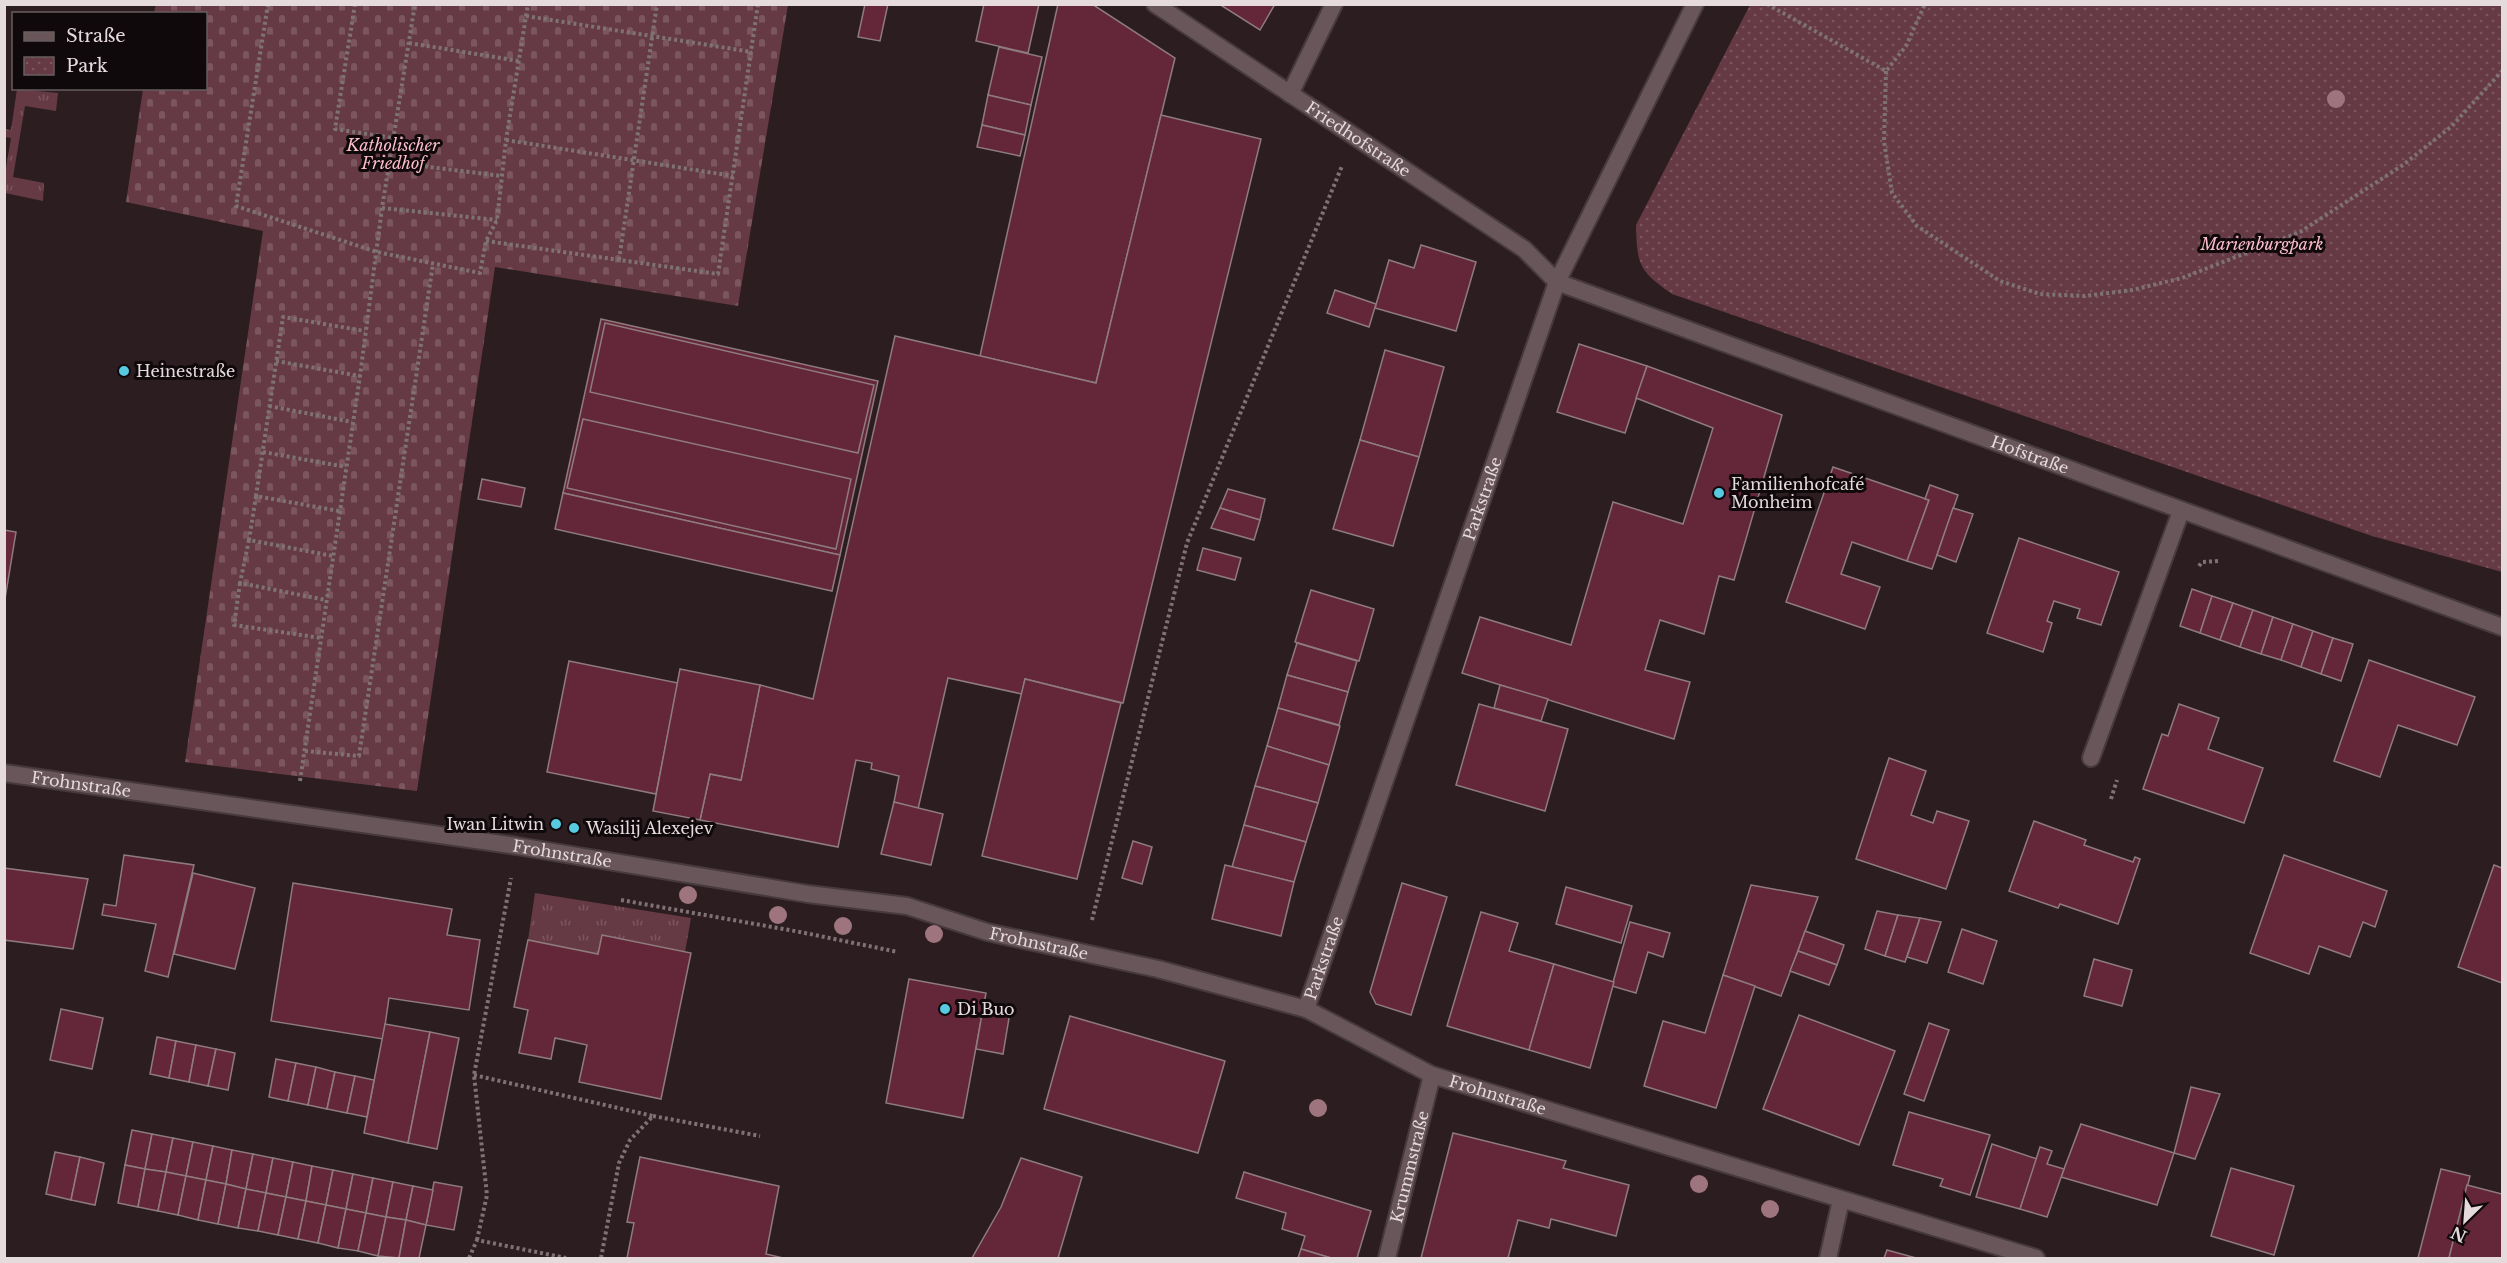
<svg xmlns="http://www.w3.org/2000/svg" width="2507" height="1263" font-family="'Libre Baskerville',serif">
	<defs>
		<pattern id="grass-tufts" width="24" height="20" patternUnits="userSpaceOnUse" patternTransform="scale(1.5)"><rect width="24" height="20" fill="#653a45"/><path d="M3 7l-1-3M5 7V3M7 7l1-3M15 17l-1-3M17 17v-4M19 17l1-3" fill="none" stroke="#7b565f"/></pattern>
		<pattern id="cemetery-stones" width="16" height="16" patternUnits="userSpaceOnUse" patternTransform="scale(1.5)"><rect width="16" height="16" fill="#653a45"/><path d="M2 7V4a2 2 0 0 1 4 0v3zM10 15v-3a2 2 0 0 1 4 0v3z" fill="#7b565f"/></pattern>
		<pattern id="park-dots" width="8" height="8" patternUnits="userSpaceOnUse" patternTransform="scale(1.5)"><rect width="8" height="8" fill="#653a45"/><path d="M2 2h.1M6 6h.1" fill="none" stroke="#7b565f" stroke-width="1.8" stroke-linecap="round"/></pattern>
	</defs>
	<rect width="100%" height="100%" fill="#2c1d21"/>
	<g fill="url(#grass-tufts)">
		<polygon points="17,89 58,93 56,111 25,106 13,177 44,183 43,201 5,193 5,174 11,138 5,137 5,129 11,130"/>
		<polygon points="535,893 691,918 685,952 602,935 598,954 528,940"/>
	</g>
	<polygon fill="url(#cemetery-stones)" points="156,4 788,5 738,306 495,267 417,791 185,762 263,231 126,202 143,89 206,88 206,14 154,13"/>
	<path fill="url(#park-dots)" d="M1750 5H2502V572L2372 536 1672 294C1639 271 1637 265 1636 225Z"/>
	<g fill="#642639" stroke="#8e7b7e" stroke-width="1.5">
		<polygon points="865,4 888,4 880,41 858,37"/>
		<polygon points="984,4 1039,4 1028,53 976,41"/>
		<polygon points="1058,4 1092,4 1175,58 1096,383 980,356"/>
		<polygon points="1219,4 1275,4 1260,30"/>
		<polygon points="999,47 1042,57 1031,105 988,95"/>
		<polygon points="988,95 1031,105 1025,135 982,125"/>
		<polygon points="1161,115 1261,139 1123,703 1025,679 1022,694 948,678 918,809 894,802 899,776 871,769 872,763 856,760 838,847 700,820 710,774 741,780 760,685 813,699 895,336 1096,383"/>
		<polygon points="982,125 1025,135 1020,156 977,147"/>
		<polygon points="1421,245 1476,262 1456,331 1375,308 1389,260 1414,268"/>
		<polygon points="1335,290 1376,304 1369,327 1327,313"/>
		<polygon points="601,319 878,381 840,555 563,493"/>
		<polygon points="605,323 874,385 858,453 590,392"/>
		<polygon points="1579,344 1647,366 1625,433 1557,412"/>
		<polygon points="1385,350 1444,367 1419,457 1360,440"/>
		<polygon points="1647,366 1782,415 1734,580 1719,576 1704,634 1660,620 1645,670 1690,682 1674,739 1462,673 1480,617 1571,645 1613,502 1683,524 1713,428 1636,398"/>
		<polygon points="583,419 851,479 836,549 567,488"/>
		<polygon points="1360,440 1419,457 1393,546 1333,529"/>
		<polygon points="1833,467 1929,500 1907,561 1852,542 1841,574 1880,587 1865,629 1786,602"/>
		<polygon points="482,479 525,488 521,507 478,499"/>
		<polygon points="1930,485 1958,495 1932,569 1907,561 1929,500 1925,499"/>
		<polygon points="1228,489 1265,499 1260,520 1220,508"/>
		<polygon points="563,493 840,555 832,591 555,529"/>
		<polygon points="1220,508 1260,520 1254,540 1211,528"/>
		<polygon points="1953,508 1973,514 1956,562 1937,555"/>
		<polygon points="4,530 16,532 4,605"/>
		<polygon points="2019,538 2119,572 2101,625 2077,618 2080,609 2054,601 2047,621 2052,623 2043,652 1987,633"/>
		<polygon points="1203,548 1241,558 1235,580 1197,570"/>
		<polygon points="2192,589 2212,596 2200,633 2180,626"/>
		<polygon points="1311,590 1374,609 1359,661 1295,642"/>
		<polygon points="2212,596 2233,603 2220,640 2200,633"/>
		<polygon points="2233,603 2253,610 2240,647 2220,640"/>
		<polygon points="2253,610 2273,617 2261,654 2240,647"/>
		<polygon points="2273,617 2293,624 2281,660 2261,654"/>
		<polygon points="2293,624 2313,631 2301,667 2281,660"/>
		<polygon points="2313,631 2333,638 2321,674 2301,667"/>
		<polygon points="2333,638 2353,644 2341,681 2321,674"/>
		<polygon points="1297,643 1357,661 1348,692 1287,675"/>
		<polygon points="2369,660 2475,697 2457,745 2398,725 2380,777 2334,761"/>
		<polygon points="569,661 678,683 656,794 547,772"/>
		<polygon points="680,669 760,685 741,780 710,774 700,820 653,811"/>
		<polygon points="1287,675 1348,692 1339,725 1278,708"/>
		<polygon points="1025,679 1121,703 1077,879 982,856"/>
		<polygon points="1500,685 1548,699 1541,721 1494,708"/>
		<polygon points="1479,704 1568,729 1545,811 1456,785"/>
		<polygon points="2179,704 2219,718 2208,749 2263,768 2244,823 2143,789 2162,734 2168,736"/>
		<polygon points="1278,708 1340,726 1329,765 1267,746"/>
		<polygon points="1267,746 1329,765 1318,803 1255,786"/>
		<polygon points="1889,758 1926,771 1911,815 1933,823 1937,811 1969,821 1946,889 1856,859"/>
		<polygon points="1255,786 1318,803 1306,842 1244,825"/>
		<polygon points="894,802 943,814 931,865 881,854"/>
		<polygon points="2034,821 2086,840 2084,845 2133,862 2135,857 2140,859 2118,924 2060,904 2058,908 2009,891"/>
		<polygon points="1244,825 1306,842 1294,882 1232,867"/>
		<polygon points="1133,841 1152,847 1142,884 1122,878"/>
		<polygon points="124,855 194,865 168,977 145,971 156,924 102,915 104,904 116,906"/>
		<polygon points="2284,855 2387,891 2375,927 2363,922 2350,957 2319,946 2309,974 2250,953"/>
		<polygon points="1225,865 1294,882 1281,936 1212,919"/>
		<polygon points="2494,865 2502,868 2502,983 2458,967"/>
		<polygon points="4,868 88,879 73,949 4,940"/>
		<polygon points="193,873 255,888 235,969 174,954"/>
		<polygon points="293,883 452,909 447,935 480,940 469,1010 389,998 383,1039 271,1021"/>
		<polygon points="1402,883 1447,897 1411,1015 1376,1004 1370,992"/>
		<polygon points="1751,885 1818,897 1781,996 1723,975"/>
		<polygon points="1566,887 1632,906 1621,943 1556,924"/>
		<polygon points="1877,911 1898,915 1885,956 1865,949"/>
		<polygon points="1481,912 1518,923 1509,951 1554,964 1529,1050 1447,1026"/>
		<polygon points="1898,915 1920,918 1905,962 1885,956"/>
		<polygon points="1920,918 1941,922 1927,963 1907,957"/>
		<polygon points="1630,922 1670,933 1663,957 1648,952 1636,993 1612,986"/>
		<polygon points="1962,929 1997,941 1983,984 1948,972"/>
		<polygon points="1805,931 1844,945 1837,965 1798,951"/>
		<polygon points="602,935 691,953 661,1099 579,1082 587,1045 555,1038 551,1059 519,1053 528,1010 514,1007 528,940 598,954"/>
		<polygon points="1798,951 1837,965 1829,985 1790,971"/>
		<polygon points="2094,959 2132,970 2122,1006 2084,996"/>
		<polygon points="1554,964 1614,982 1590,1068 1529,1050"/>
		<polygon points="1723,975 1755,986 1716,1108 1644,1086 1663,1021 1705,1033"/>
		<polygon points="909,979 986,993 963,1118 886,1103"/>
		<polygon points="983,1008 1010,1012 1003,1054 976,1049"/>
		<polygon points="61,1009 103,1018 92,1069 50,1060"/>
		<polygon points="1799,1015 1895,1051 1859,1145 1763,1109"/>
		<polygon points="1070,1016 1225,1061 1198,1153 1044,1109"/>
		<polygon points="1929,1023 1949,1030 1924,1101 1904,1094"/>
		<polygon points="385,1024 430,1032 408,1143 364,1133"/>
		<polygon points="430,1032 459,1038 437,1149 408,1143"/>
		<polygon points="157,1037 176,1041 169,1078 150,1074"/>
		<polygon points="176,1041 196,1045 189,1082 169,1078"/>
		<polygon points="196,1045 216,1049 208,1086 189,1082"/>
		<polygon points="216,1049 235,1053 228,1090 208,1086"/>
		<polygon points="276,1059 296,1063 288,1101 269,1097"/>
		<polygon points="296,1063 316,1067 308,1105 288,1101"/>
		<polygon points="316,1067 335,1072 327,1109 308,1105"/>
		<polygon points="335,1072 355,1076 347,1113 327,1109"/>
		<polygon points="355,1076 374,1080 367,1117 347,1113"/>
		<polygon points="2191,1087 2220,1094 2195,1159 2174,1153"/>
		<polygon points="1909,1112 1990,1135 1970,1195 1940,1186 1943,1179 1893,1165"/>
		<polygon points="2081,1124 2174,1153 2157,1205 2061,1177"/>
		<polygon points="132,1130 152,1134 145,1169 125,1165"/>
		<polygon points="1453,1133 1566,1161 1563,1168 1629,1185 1616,1236 1551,1219 1549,1228 1518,1220 1508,1258 1421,1258"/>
		<polygon points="152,1134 173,1138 166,1172 145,1169"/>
		<polygon points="173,1138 193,1142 186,1176 166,1172"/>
		<polygon points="193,1142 213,1146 206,1180 186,1176"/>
		<polygon points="1992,1144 2037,1159 2020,1209 1976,1197"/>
		<polygon points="213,1146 232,1150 226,1184 206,1180"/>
		<polygon points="2040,1147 2052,1151 2047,1164 2064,1169 2047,1217 2020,1209"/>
		<polygon points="232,1150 253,1154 246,1189 226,1184"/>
		<polygon points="55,1152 80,1157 71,1200 46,1194"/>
		<polygon points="253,1154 273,1158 266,1193 246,1189"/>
		<polygon points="80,1157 104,1163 95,1205 71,1200"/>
		<polygon points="640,1157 779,1186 766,1254 783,1258 627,1258 634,1223 627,1222"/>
		<polygon points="273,1158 293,1162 286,1197 266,1193"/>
		<polygon points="1021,1158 1082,1177 1058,1258 972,1258 1001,1207"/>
		<polygon points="293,1162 312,1166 306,1201 286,1197"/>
		<polygon points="125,1165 145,1169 138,1207 118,1203"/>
		<polygon points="312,1166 333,1170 326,1205 306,1201"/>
		<polygon points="2231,1168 2294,1186 2274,1255 2211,1236"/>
		<polygon points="145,1169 166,1172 158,1211 138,1207"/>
		<polygon points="2441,1169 2470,1176 2449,1258 2418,1258"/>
		<polygon points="333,1170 353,1174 346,1209 326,1205"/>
		<polygon points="166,1172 186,1176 178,1215 158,1211"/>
		<polygon points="1244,1172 1371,1211 1357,1258 1331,1258 1301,1249 1305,1236 1282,1229 1286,1213 1236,1198"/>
		<polygon points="353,1174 373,1178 366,1213 346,1209"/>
		<polygon points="186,1176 206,1180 198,1220 178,1215"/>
		<polygon points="373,1178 393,1182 386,1217 366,1213"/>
		<polygon points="206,1180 226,1184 218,1224 198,1220"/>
		<polygon points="393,1182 413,1186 406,1220 386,1217"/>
		<polygon points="434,1182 462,1187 454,1230 426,1225"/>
		<polygon points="226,1184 246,1189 238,1228 218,1224"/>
		<polygon points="2467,1185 2502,1194 2502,1258 2449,1258"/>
		<polygon points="413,1186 433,1190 426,1225 406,1220"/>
		<polygon points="246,1189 266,1193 258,1231 238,1228"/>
		<polygon points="266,1193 286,1197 278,1235 258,1231"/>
		<polygon points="286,1197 306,1201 298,1239 278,1235"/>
		<polygon points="306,1201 326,1205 318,1243 298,1239"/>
		<polygon points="326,1205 346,1209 338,1248 318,1243"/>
		<polygon points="346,1209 366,1213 358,1251 338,1248"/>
		<polygon points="366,1213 386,1217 378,1256 358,1251"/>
		<polygon points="386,1217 406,1220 399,1258 378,1256"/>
		<polygon points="406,1220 426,1225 419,1258 399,1258"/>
		<polygon points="1301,1249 1331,1258 1298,1258"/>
		<polygon points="1887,1250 1916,1258 1884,1258"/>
	</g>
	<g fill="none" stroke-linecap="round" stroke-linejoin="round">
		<defs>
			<g id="service">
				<polyline points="1290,94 1334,4"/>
				<polyline points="2091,758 2181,511"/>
			</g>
			<g id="minor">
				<path id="s1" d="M1155 4 1524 249 1557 282 2502 627"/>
				<path id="s2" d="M4 773 517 846 808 894 907 906 987 932 1158 969 1306 1009 1432 1075 2036 1258"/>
				<path id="s3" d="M1306 1009 1557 282 1695 4"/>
				<path id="s4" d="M1387 1258 1432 1075"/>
				<polyline points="1828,1258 1841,1200"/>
			</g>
		</defs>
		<use href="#service" stroke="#463a3c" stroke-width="20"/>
		<use href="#minor" stroke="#463a3c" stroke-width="20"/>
		<g stroke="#7f7275" stroke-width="4" stroke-dasharray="3 3" stroke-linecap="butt">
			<polyline points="268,4 236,206 377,252 480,273 486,241 497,220 506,140 528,4"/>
			<polyline points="355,4 335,129 393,138"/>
			<polyline points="1767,4 1886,71 1906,46 1925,4"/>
			<polyline points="526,16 752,52"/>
			<polyline points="409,43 519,61"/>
			<polyline points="1886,71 1884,141 1892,193 1917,226 2000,281 2040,294 2085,296 2132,290 2182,278 2300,232 2403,165 2452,126 2502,71"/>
			<polyline points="506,140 733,176"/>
			<polyline points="389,162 502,176"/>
			<polyline points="382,208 497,220"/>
			<polyline points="486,241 718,274 758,4"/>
			<polyline points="619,260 657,4"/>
			<polyline points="276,361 360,376"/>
			<polyline points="269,406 352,422"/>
			<polyline points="263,452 346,467"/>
			<polyline points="256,496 249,540 333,556"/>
			<polyline points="339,511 256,496 283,317 365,331"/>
			<polyline points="249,540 240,583 326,600"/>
			<polyline points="2199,566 2202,562 2219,561"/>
			<polyline points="240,583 234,625 321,638"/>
			<polyline points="305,751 359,756 433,264"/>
			<polyline points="300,781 360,376 382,208 415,4"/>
			<polyline points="2111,799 2117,780"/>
			<polyline points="621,900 800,932 898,952"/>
			<polyline points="1092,920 1187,543 1342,166"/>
			<polyline points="474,1075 653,1116 630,1140 619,1163 601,1258"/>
			<polyline points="653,1116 760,1136"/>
			<polyline points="477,1240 487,1195 474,1075 511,878"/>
			<polyline points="469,1258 477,1240 566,1258"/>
		</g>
		<use href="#service" stroke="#68565a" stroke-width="16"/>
		<use href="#minor" stroke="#68565a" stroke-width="16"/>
	</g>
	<g fill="#9e757e">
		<circle cx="2336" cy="99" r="9"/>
		<circle cx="688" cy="895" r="9"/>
		<circle cx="778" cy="915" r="9"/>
		<circle cx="843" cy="926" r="9"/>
		<circle cx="934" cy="934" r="9"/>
		<circle cx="1318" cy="1108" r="9"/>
		<circle cx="1699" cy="1184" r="9"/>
		<circle cx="1770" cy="1209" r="9"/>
	</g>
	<g fill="#57c9e1" stroke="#10090b" stroke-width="2">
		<circle cx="124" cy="371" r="6"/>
		<circle cx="1719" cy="493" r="6"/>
		<circle cx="556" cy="824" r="6"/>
		<circle cx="574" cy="828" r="6"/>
		<circle cx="945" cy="1009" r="6"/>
	</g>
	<g text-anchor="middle" stroke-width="6" stroke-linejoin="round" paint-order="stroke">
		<g font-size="16" fill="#e5dadc" stroke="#10090b">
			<text dy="6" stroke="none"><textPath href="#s1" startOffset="244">Friedhofstraße</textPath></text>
			<text dy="6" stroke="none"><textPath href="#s1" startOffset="993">Hofstraße</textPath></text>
			<text dy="6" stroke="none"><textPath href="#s3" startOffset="540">Parkstraße</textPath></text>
			<text dy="6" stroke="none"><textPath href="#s2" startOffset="78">Frohnstraße</textPath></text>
			<text dy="6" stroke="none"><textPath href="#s2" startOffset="564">Frohnstraße</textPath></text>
			<text dy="6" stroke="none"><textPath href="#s2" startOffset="1050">Frohnstraße</textPath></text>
			<text dy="6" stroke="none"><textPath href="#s3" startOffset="54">Parkstraße</textPath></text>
			<text dy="6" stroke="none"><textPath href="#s2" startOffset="1536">Frohnstraße</textPath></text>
			<text dy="6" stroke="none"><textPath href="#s4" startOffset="94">Krummstraße</textPath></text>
		</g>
		<g font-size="16" font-style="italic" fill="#fbbdcb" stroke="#10090b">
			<text x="393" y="151">Katholischer<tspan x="393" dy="18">Friedhof</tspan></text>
			<text x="2262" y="250">Marienburgpark</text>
		</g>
		<g font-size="16" fill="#e5dadc" stroke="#10090b" text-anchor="start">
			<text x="136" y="377">Heinestraße</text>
			<text x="1731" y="490">Familienhofcafé<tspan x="1731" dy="18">Monheim</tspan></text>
			<text x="544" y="830" text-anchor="end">Iwan Litwin</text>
			<text x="586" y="834">Wasilij Alexejev</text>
			<text x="957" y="1015">Di Buo</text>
		</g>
	</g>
	<rect width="2507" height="1263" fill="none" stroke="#e5dadc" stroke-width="12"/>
	<rect x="12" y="12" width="195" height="78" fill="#10090b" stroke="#655d5f" stroke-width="1.5"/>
	<rect x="24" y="32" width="30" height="9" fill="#68565a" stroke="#655d5f" stroke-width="1.5"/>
	<text x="66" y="42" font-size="18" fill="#e5dadc">Straße</text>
	<rect x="24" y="57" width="30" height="18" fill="url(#park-dots)" stroke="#655d5f" stroke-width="1.5"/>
	<text x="66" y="72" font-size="18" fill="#e5dadc">Park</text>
	<g transform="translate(2465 1221) rotate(205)" stroke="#10090b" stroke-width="4.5" paint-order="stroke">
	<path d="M0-4.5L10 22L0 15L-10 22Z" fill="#e5dadc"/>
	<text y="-9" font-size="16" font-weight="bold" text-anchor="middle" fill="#e5dadc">N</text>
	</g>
</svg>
